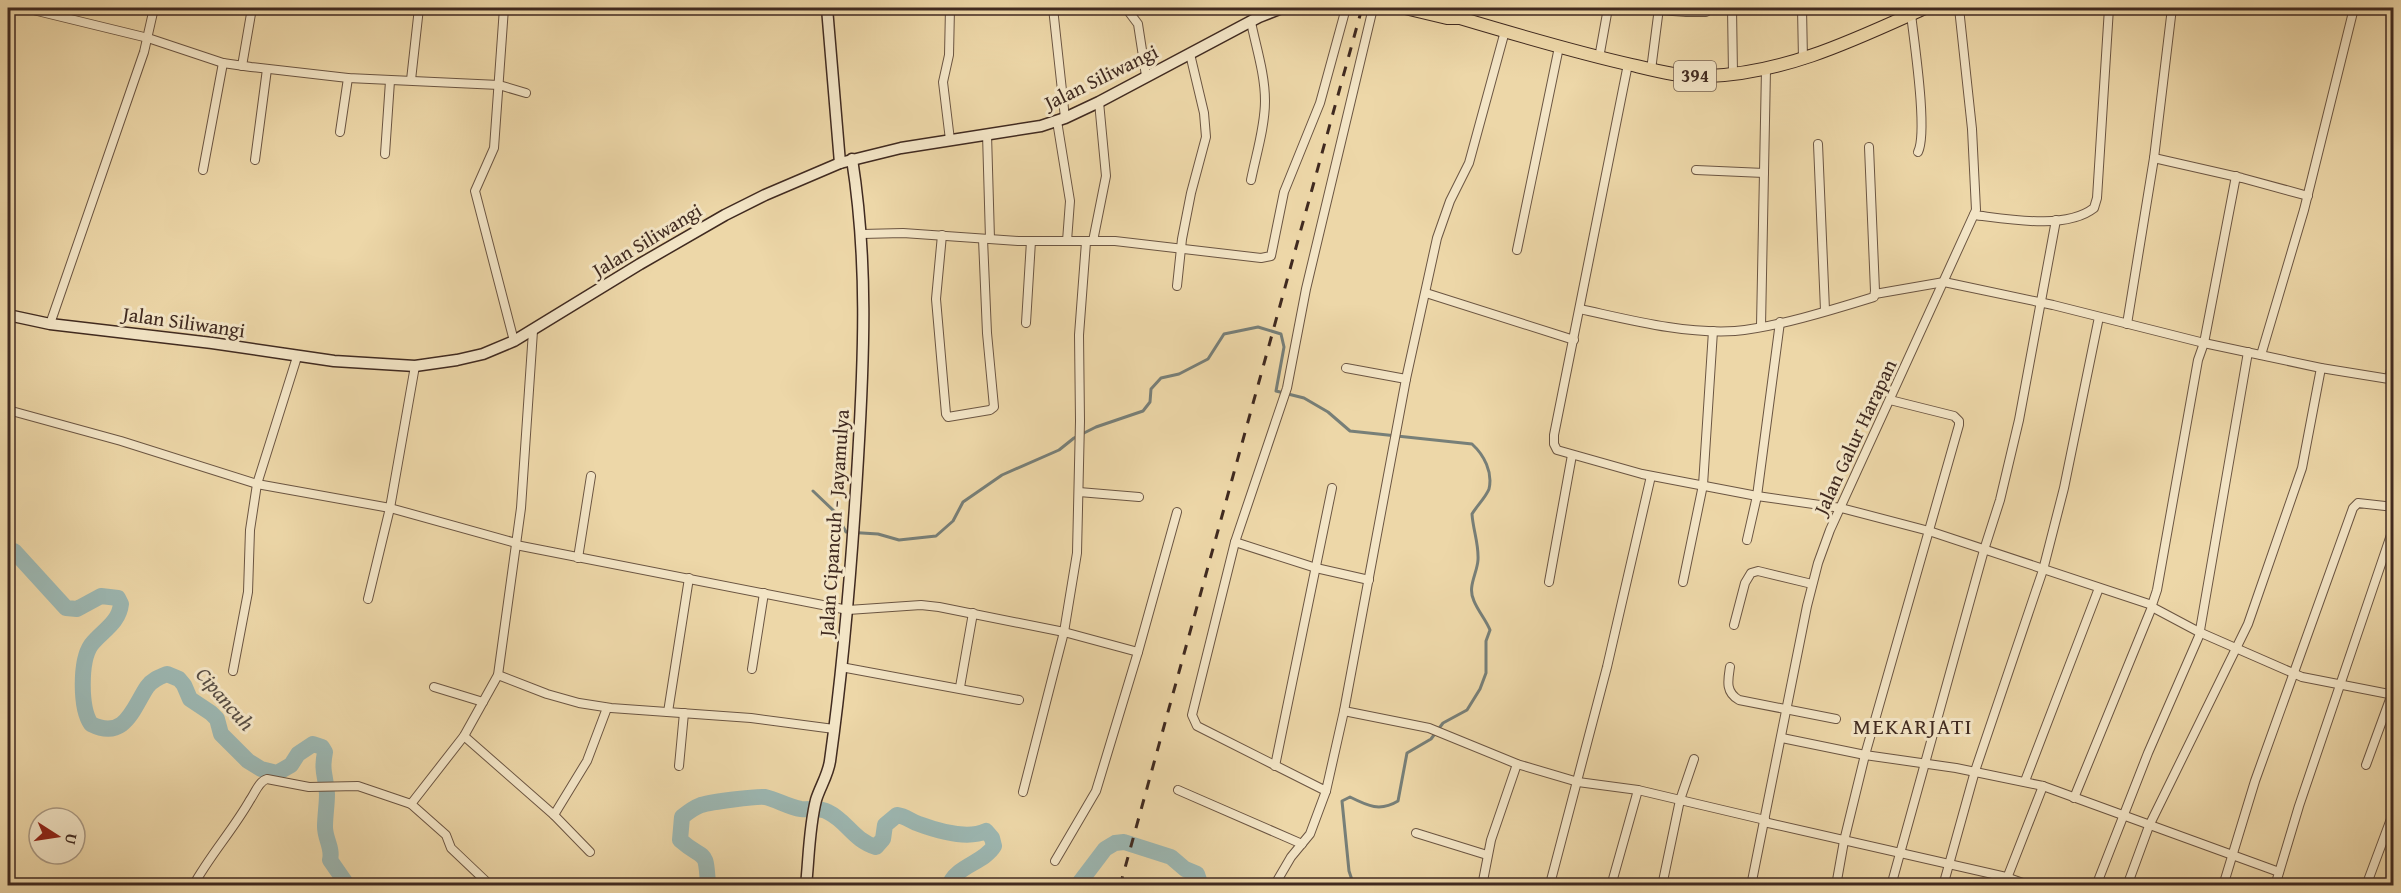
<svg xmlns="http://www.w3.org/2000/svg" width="2401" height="893" font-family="'Gentium Book Plus',serif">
	<rect width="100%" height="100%" fill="#edd7a8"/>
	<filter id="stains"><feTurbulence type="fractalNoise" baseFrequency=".00333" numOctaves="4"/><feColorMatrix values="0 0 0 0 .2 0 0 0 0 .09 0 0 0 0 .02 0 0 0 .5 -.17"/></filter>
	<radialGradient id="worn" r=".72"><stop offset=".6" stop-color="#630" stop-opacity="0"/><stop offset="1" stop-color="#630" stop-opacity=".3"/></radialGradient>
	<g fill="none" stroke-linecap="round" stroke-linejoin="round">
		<path stroke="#777f78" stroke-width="3" d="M813 491 835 512 846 532 878 534 899 540 936 536 953 521 963 502 1002 475 1059 450 1074 438 1096 427 1143 411 1150 402 1151 389 1161 378 1179 374 1208 359 1224 334 1258 327 1281 334 1284 347 1276 391 1304 398 1328 412 1350 431 1472 444C1484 455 1493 472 1489 489 1486 497 1476 507 1472 514 1473 530 1479 544 1478 560 1477 574 1467 587 1474 601 1478 611 1486 620 1490 630L1486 641V673L1480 689 1467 710 1443 723 1431 739 1407 753 1398 801C1380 812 1368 806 1350 797L1342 801 1349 871 1354 886"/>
		<g stroke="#9cb7b2" stroke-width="16">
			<path d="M8 551H14L66 608 77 609 101 596 118 598 121 604C119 623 102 631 91 645 80 661 80 708 91 724 125 741 133 708 147 687 152 680 159 677 167 674L179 679 184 685 190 699 211 713 217 719 221 734 248 761 261 769 277 773 291 765 298 754 313 744 322 747 325 752C321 773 326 775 327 794 327 805 325 816 325 827 325 839 333 848 330 860L348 886"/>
			<path d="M708 886C706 846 705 862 680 840L682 817C688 812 693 808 701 805 711 802 756 796 765 797 778 800 788 807 801 809 809 810 819 807 828 812 847 821 853 840 876 847L883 839 885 825 897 815C906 816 910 821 919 824 938 831 967 840 986 831L992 838 994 846C984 863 955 866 949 886"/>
			<polyline points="1077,886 1105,849 1115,843 1124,842 1171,857 1185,869 1197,874 1201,886"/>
		</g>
		<defs>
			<g id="street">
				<polyline points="25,8 148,38 223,63 251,67 348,78 499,85 526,93"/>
				<polyline points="504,8 494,148 475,191 514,341"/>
				<polyline points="1053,8 1065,118"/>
				<polyline points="1126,8 1138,24 1146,76"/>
				<polyline points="1373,8 1306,289 1287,388 1235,542 1192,715 1197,726 1326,791 1344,711 1406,379 1437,238 1450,201 1469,163 1505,31"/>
				<polyline points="1732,8 1733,74"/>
				<polyline points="1802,8 1803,60"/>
				<polyline points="1659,10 1687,12 1687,8"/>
				<polyline points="1687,12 1706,12"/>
				<path d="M1911 14C1914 41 1928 132 1918 152"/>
				<path d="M1251 22C1256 47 1265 74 1265 101 1265 127 1256 155 1251 180"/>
				<polyline points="1599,58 1608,8"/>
				<polyline points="1628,64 1554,435 1554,444 1557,450 1642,474 1757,496 1841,508 1929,531 2152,605 2152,607 2199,632 2302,677 2394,695"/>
				<polyline points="242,66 252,8"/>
				<polyline points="1651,70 1659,8"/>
				<polyline points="411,80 419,8"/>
				<polyline points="1057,121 1070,201 1067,241"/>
				<polyline points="340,132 348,78"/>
				<polyline points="987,134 990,239"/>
				<polyline points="950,140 943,82 949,55 950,8"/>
				<polyline points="1818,144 1825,310"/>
				<polyline points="385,154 390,81"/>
				<polyline points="2154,158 2242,178 2308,196"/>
				<polyline points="255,160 267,69"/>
				<polyline points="203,170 223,63"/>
				<polyline points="1696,170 1764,173"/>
				<path d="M1974 215C2008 219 2066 230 2094 208L2097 198 2109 8"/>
				<polyline points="862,234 903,233 1018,241 1115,241 1261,258 1271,256 1284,192 1320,103 1346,8"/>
				<polyline points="942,235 936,299 946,414 948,417 990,410 994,407 987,333 983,239"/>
				<polyline points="1093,241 1106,176 1099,102"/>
				<polyline points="1517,250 1559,47"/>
				<polyline points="1177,286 1182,239 1191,193 1206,137 1204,113 1190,54"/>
				<polyline points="1426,293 1574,340"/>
				<polyline points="1875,294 1944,282 2053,305 2204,343 2236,176"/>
				<path d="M1580 309C1631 320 1683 334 1735 331 1774 328 1835 309 1874 297L1875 291 1869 147"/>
				<polyline points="1026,323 1031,241"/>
				<polyline points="50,324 144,52 154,8"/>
				<polyline points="2127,324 2154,158 2172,8"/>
				<polyline points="1761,326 1766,69"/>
				<polyline points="2261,355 2304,210 2354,8"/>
				<polyline points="1346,368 1406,379"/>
				<polyline points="2393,381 2389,379 2394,355"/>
				<polyline points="8,410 121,441 257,484 390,508 516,543"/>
				<polyline points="1079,492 1139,497"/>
				<polyline points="1747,540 1757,496 1780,322"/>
				<polyline points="1235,542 1316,568 1369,580"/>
				<polyline points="516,545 848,610 921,605 939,607 1064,632 1138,652"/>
				<polyline points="578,558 591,476"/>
				<polyline points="1549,582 1572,455"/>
				<polyline points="1683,582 1703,485 1713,331"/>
				<polyline points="368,599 390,508 415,366"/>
				<polyline points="2152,605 2157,590 2198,360 2204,343 2321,368 2389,379"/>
				<polyline points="1734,625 1745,583 1751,573 1758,571 1812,584"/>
				<polyline points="841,667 1019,700"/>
				<path d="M1730 667C1728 680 1725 692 1739 700L1836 719"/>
				<polyline points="752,669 764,593"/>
				<polyline points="233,671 248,592 250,530 257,484 297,357"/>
				<polyline points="498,675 547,694 579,703 611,708 751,718 834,729"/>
				<polyline points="434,687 483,702"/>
				<polyline points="960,687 973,613"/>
				<polyline points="1344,711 1429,728 1517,764 1578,782 1638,790 1765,820"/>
				<polyline points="668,712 689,578"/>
				<polyline points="464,736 554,815 590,852"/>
				<polyline points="1782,738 1865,755 1956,768 2043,786 2279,872"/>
				<polyline points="2366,765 2393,691"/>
				<polyline points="679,766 684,713"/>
				<polyline points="1275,766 1332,488"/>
				<polyline points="2025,781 2099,588"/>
				<polyline points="1178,790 1302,844"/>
				<polyline points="1023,792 1064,632 1077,553 1080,421 1079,335 1086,242"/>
				<polyline points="2074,798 2152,607"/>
				<polyline points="411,804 464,736 498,675 521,508 533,331"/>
				<polyline points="554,815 587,761 607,708"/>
				<polyline points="1764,822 2006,877 2031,886"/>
				<polyline points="1416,833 1487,855"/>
				<polyline points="1055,861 1096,791 1138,652 1177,512"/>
				<polyline points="1550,884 1607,667 1651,476"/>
				<path d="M193 886C210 855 233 830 250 800 255 793 259 781 267 779L309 787 358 786 411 804 446 835 451 848 491 886"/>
				<polyline points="1274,886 1291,857 1310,834 1326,791"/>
				<polyline points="1482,886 1491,840 1517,764"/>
				<polyline points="1611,886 1638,790"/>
				<polyline points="1662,886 1680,800 1694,759"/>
				<polyline points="1751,886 1807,606 1818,563 1830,530 1976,210 1972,129 1959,8"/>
				<polyline points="1836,886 1844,841 1865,755 1959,425 1959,421 1954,416 1890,400"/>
				<polyline points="1891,886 1984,550 2000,500 2019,420 2056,220"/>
				<polyline points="1943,886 1975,771 2043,570 2064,488 2099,317"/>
				<polyline points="2004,886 2043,786"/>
				<polyline points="2096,886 2148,753 2199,636 2248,352"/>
				<polyline points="2127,886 2149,826 2248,624 2302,468 2321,368"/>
				<polyline points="2223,886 2255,781 2353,508 2358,503 2394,507"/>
				<polyline points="2275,886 2299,806 2394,526"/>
				<polyline points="2366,886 2394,811"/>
			</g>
			<g id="secondary">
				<polyline points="827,8 840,163"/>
				<polyline points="8,315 50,324 212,343 334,361 415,366 457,360 483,354 514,341 640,264 725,215 765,195 840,163 901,148 1041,126 1065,118 1099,102 1259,17 1282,8"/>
				<path d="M806 886C809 857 809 828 816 800 820 787 828 775 830 761 844 661 852 560 858 458 864 357 868 260 852 159"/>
			</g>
			<g id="primary">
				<path d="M1405 8 1447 18H1460C1517 35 1574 52 1632 65 1657 71 1683 78 1709 76 1787 73 1856 39 1925 8"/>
				<polyline points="1443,8 1450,10 1460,18"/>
			</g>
		</defs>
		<use href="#street" stroke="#6b5542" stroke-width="10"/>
		<use href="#secondary" stroke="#402a20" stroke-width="13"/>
		<use href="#primary" stroke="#402a20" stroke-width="14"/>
		<use href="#street" stroke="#f3e5c6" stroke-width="8"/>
		<use href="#secondary" stroke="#f3e5c6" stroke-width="10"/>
		<use href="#primary" stroke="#edd7a8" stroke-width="12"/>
		<polyline stroke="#402a20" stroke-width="3" stroke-dasharray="10 10" stroke-linecap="butt" points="1120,886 1362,8"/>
	</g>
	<g text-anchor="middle" stroke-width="6" stroke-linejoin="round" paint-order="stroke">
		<rect fill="#f3e5c6" stroke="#766252" stroke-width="1.5" x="1674" y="61" width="42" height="30" rx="4.5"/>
		<g font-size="18" font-weight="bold" fill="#402a20">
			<text x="1695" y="82">394</text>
		</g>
		<g font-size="20" fill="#402a20" stroke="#f3e5c6">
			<text transform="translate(1101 77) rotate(-26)" y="7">Jalan Siliwangi</text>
			<text transform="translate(647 240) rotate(-31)" y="7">Jalan Siliwangi</text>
			<text transform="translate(184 322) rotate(8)" y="7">Jalan Siliwangi</text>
			<text transform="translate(1855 437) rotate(-65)" y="7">Jalan Galur Harapan</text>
			<text transform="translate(834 523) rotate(-86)" y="7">Jalan Cipancuh - Jayamulya</text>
		</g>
		<g font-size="21" font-style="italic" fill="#574d44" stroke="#f3e5c6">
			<text transform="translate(225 699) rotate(49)" y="7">Cipancuh</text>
		</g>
		<g font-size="22" letter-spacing="1.5" fill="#402a20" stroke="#f3e5c6">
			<text x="1913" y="734">MEKARJATI</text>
		</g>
	</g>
	<rect width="2401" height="893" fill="none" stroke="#edd7a8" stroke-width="30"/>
	<rect x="9" y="9" width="2383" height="875" fill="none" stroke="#402a20" stroke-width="3"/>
	<rect x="15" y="15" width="2371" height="863" fill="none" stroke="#402a20" stroke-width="1.5"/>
	<g transform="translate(57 836) rotate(102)"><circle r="28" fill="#f3e5c6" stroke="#ab9a84" stroke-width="1.5"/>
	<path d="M0-4.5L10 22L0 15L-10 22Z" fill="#8f2418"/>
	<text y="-9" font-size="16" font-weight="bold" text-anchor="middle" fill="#402a20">U</text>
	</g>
	<rect width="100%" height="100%" filter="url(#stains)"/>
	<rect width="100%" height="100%" fill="url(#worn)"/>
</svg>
